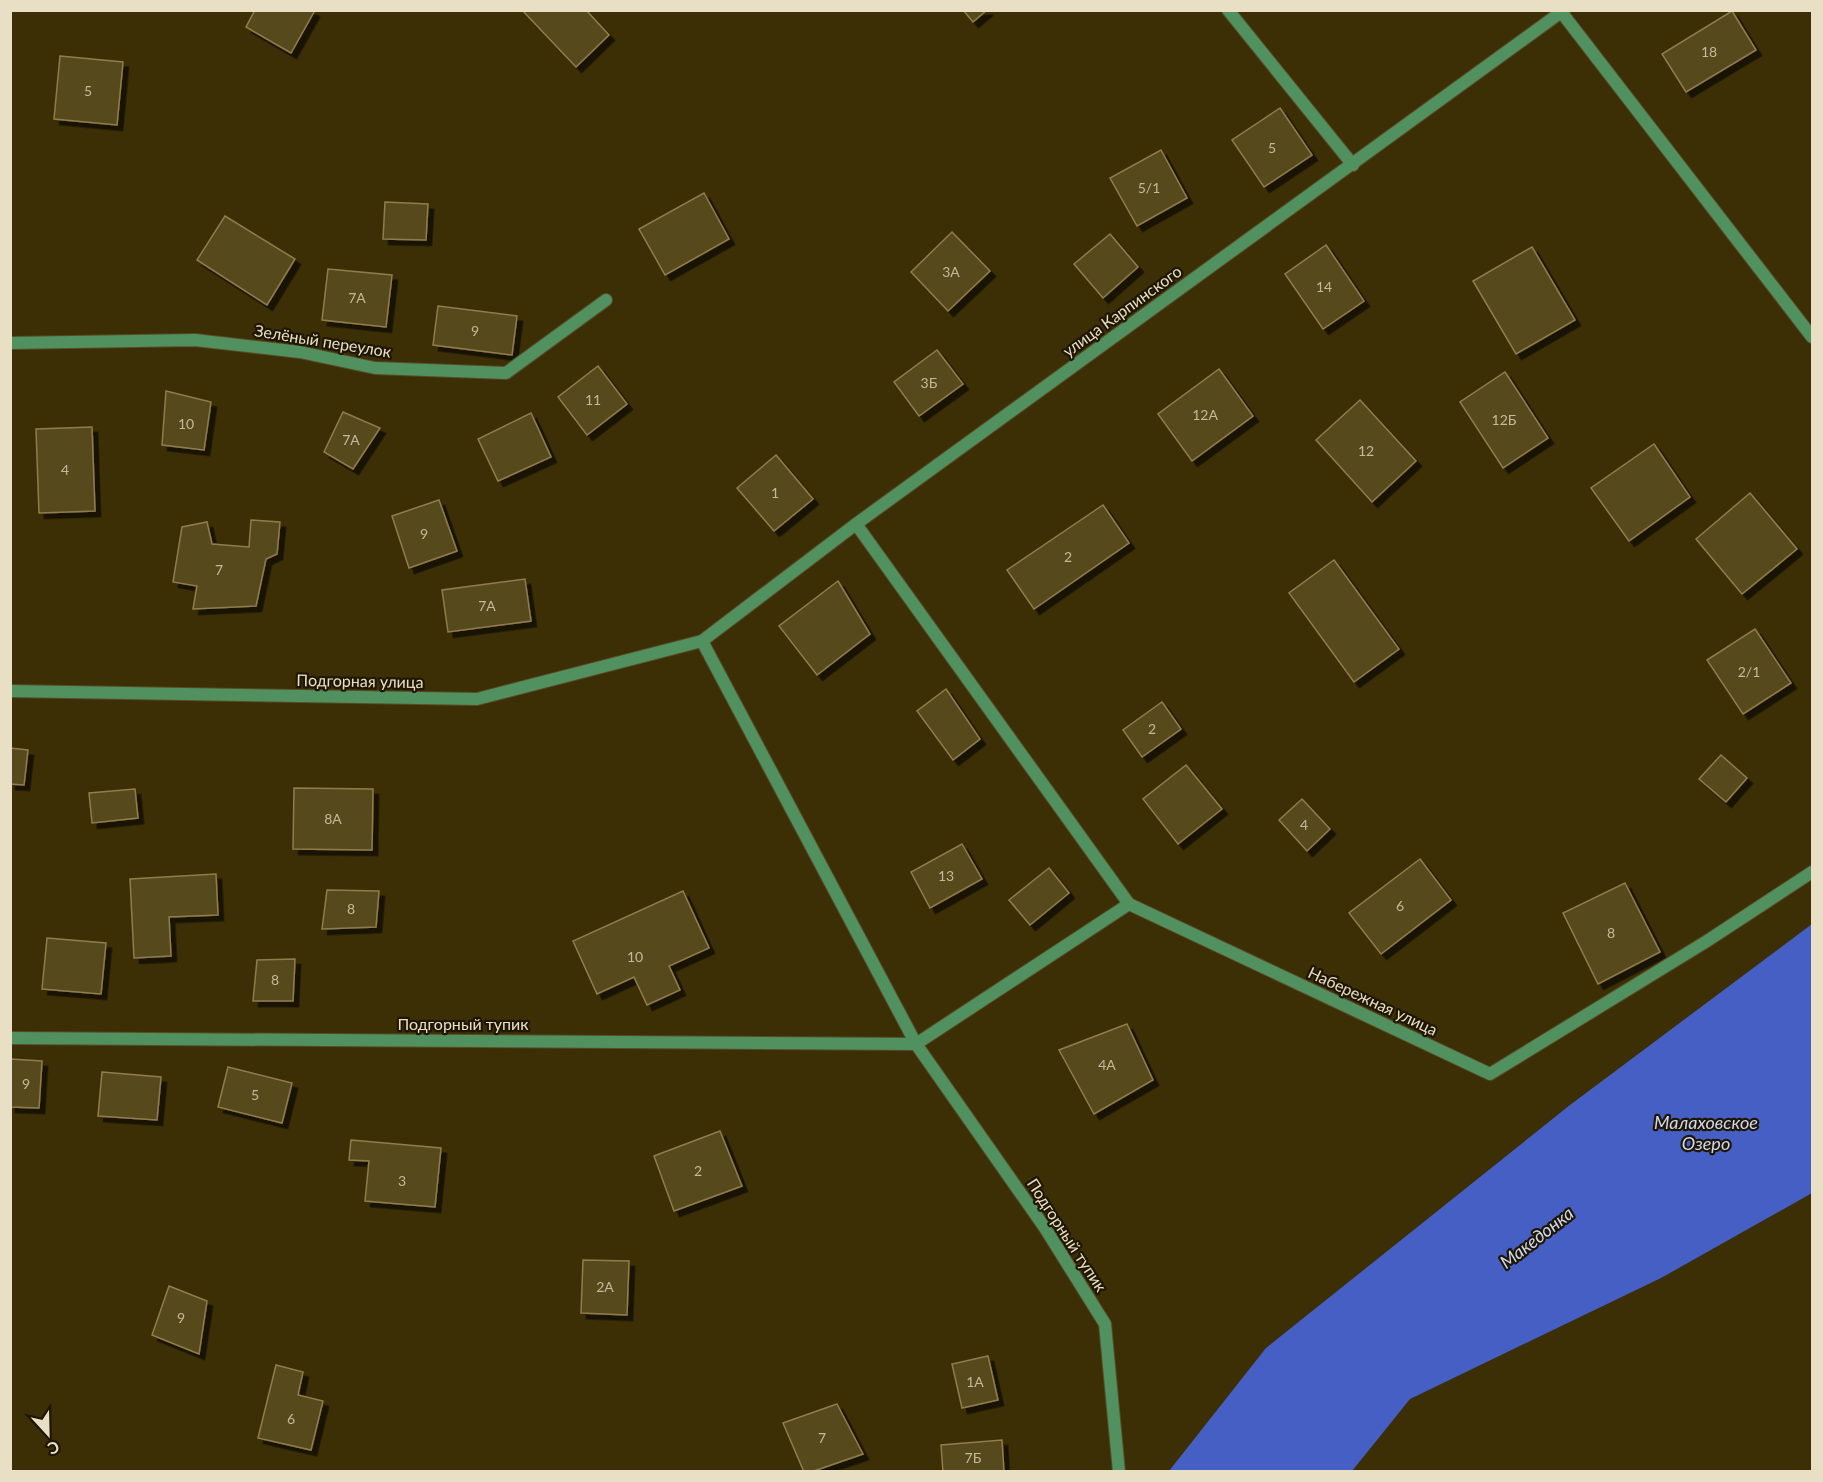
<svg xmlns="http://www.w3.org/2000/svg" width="1823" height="1482" font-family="Lato,sans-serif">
	<defs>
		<filter id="shadow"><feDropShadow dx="5.5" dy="5.5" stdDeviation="0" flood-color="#0009"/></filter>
	</defs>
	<rect width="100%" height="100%" fill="#3c2f06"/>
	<polygon fill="#465fc5" points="1812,924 1812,1193 1661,1278 1410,1399 1352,1471 1169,1471 1266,1348 1570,1105"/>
	<g fill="#57481c" stroke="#907d4b" stroke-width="1.5" filter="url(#shadow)">
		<polygon points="255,10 312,10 314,12 291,53 246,27"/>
		<polygon points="522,10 586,10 609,35 576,67"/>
		<polygon points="963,10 987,10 973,22"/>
		<polygon points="1732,11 1756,50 1686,92 1662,54"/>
		<polygon points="60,56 123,62 117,125 54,119"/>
		<polygon points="1280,108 1312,155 1264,187 1232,140"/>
		<polygon points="1161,150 1187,198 1137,226 1110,178"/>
		<polygon points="704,193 729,239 665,275 639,229"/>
		<polygon points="385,202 428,204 426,240 383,239"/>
		<polygon points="225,216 295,259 267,305 197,260"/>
		<polygon points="952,232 990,271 948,311 911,272"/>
		<polygon points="1110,234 1138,267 1103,298 1074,264"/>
		<polygon points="1326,245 1364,301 1323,329 1285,274"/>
		<polygon points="1532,247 1575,320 1516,354 1473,281"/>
		<polygon points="328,269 392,275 386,327 322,320"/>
		<polygon points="438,306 517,316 512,355 433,345"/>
		<polygon points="937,350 963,384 919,416 894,382"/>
		<polygon points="598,366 627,404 587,435 558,397"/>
		<polygon points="1219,369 1253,416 1192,461 1158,414"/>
		<polygon points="1505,372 1548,438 1503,468 1460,402"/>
		<polygon points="166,391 211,402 204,450 162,445"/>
		<polygon points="1360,400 1416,461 1372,502 1316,440"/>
		<polygon points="343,412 380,428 353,469 324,452"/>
		<polygon points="531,413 551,457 498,481 478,439"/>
		<polygon points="92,427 95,511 39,513 36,429"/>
		<polygon points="1654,444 1690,497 1629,541 1591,488"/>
		<polygon points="776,455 813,499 774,531 737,488"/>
		<polygon points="1750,493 1797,549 1742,594 1696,539"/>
		<polygon points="439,500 457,551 409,568 392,516"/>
		<polygon points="1103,505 1129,543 1034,609 1007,570"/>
		<polygon points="251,520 280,522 277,554 266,559 256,606 193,609 197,586 173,582 182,527 207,522 212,544 249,547"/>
		<polygon points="1334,560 1399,649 1354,682 1289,593"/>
		<polygon points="525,579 531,621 448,632 442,590"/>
		<polygon points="838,581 870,634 817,675 779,626"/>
		<polygon points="1755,629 1791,683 1743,714 1707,660"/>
		<polygon points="946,689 980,739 953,760 917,711"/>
		<polygon points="1162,702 1181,729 1142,757 1123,730"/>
		<polygon points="10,748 28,750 24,785 10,784"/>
		<polygon points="1721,755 1747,778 1726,802 1699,779"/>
		<polygon points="1186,765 1222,809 1178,844 1143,799"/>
		<polygon points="294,788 373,789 372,850 293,849"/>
		<polygon points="135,789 138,818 92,823 89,793"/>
		<polygon points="1302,799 1330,829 1307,851 1279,820"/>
		<polygon points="962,844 982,879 930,908 911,872"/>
		<polygon points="1420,859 1451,900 1381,954 1349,913"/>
		<polygon points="1049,868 1069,893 1030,925 1009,900"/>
		<polygon points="216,874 218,915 169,917 171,956 134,958 130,879"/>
		<polygon points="1625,883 1660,952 1598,984 1563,913"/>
		<polygon points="327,890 379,891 376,927 322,929"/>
		<polygon points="683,891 709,948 669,966 680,990 647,1005 634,977 597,994 573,941"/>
		<polygon points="47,938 106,943 101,994 42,989"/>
		<polygon points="295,959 293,1001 253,1001 257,960"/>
		<polygon points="1127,1024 1153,1080 1094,1114 1059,1050"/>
		<polygon points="10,1059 42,1061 39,1108 10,1107"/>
		<polygon points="228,1067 292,1083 282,1123 218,1107"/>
		<polygon points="102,1072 161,1077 157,1120 98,1116"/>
		<polygon points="720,1131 742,1186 674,1211 654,1156"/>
		<polygon points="351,1140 441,1148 435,1207 365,1201 369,1161 349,1160"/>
		<polygon points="583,1260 629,1261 627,1315 581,1313"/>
		<polygon points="169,1286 207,1301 199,1354 152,1335"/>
		<polygon points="988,1356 998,1400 962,1408 952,1364"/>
		<polygon points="276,1365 303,1372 298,1395 323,1401 311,1450 258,1438"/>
		<polygon points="837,1404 863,1454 811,1472 804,1472 783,1423"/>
		<polygon points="1002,1440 1004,1472 943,1472 941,1445"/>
	</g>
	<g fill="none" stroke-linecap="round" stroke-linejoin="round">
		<defs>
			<polyline id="service" points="856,524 1129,904"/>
			<g id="minor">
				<polyline points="1228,10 1353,165"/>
				<polyline points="1562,13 1812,337"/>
				<polyline points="10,343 195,340 300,352 375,368 506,373 606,300"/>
				<polyline points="702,641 916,1044 1045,1228 1105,1324 1119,1472"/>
				<polyline points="10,691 477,699 702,641 856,524 1564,10"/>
				<polyline points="10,1038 916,1044 1129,904 1490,1074 1707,941 1812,872"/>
			</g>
		</defs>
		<use href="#service" stroke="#584b25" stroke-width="14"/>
		<use href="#minor" stroke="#584b25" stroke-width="14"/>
		<use href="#service" stroke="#51905f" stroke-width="12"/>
		<use href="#minor" stroke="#51905f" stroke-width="12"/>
	</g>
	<g text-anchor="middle" stroke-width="4.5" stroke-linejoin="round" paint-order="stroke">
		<g font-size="14" fill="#c4b99b">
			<text x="1709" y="57">18</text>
			<text x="88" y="96">5</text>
			<text x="1272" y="153">5</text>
			<text x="1149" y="193">5/1</text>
			<text x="951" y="277">3А</text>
			<text x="1324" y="292">14</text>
			<text x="357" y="303">7А</text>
			<text x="475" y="336">9</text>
			<text x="929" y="388">3Б</text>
			<text x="593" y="405">11</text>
			<text x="1205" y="420">12А</text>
			<text x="1504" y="425">12Б</text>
			<text x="186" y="429">10</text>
			<text x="351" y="445">7А</text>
			<text x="1366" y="456">12</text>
			<text x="65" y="475">4</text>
			<text x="775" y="498">1</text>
			<text x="424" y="539">9</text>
			<text x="1068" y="562">2</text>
			<text x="219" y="575">7</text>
			<text x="487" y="611">7А</text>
			<text x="1749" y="677">2/1</text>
			<text x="1152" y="734">2</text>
			<text x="333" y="824">8А</text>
			<text x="1304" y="830">4</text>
			<text x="946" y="881">13</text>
			<text x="1400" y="911">6</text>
			<text x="351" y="914">8</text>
			<text x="1611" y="938">8</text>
			<text x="635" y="962">10</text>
			<text x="275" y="985">8</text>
			<text x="1107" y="1070">4А</text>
			<text x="26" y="1089">9</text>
			<text x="255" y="1100">5</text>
			<text x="698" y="1176">2</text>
			<text x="402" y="1186">3</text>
			<text x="605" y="1292">2А</text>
			<text x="181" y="1323">9</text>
			<text x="975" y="1387">1А</text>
			<text x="291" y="1424">6</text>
			<text x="822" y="1443">7</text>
			<text x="973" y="1463">7Б</text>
		</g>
		<g font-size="16" fill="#e9dfc5" stroke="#1f1703">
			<text transform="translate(1122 311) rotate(-36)" y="6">улица Карпинского</text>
			<text transform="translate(323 341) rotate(9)" y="6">Зелёный переулок</text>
			<text transform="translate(360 681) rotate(1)" y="6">Подгорная улица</text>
			<text transform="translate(1373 1001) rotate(25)" y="6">Набережная улица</text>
			<text x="463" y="1030">Подгорный тупик</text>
			<text transform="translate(1067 1235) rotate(57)" y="6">Подгорный тупик</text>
		</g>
		<g font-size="18" font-style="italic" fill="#d0d9f4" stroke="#1f1703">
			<text x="1706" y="1129">Малаховское<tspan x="1706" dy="21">Озеро</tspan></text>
			<text transform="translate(1537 1238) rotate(-38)" y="6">Македонка</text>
		</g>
	</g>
	<rect width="1823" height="1482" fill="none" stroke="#e9dfc5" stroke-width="24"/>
	<g transform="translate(48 1434) rotate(158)" stroke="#1f1703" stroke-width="4.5" paint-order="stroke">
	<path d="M0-4.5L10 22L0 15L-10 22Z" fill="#e9dfc5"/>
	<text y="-9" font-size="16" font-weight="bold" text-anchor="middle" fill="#e9dfc5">С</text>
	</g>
</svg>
